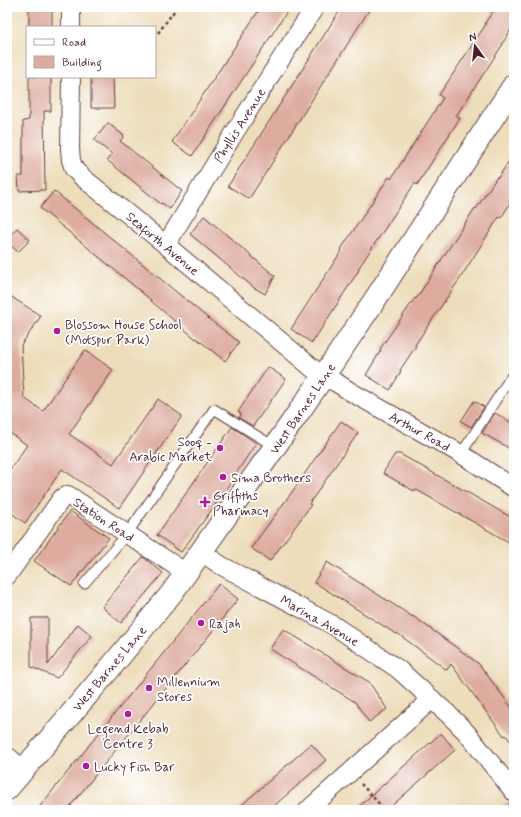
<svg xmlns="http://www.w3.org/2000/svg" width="521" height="817" font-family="Mynerve,sans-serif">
	<rect width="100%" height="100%" fill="#fff"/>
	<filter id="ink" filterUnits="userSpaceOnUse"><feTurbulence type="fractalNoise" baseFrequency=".025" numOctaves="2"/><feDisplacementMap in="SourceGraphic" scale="8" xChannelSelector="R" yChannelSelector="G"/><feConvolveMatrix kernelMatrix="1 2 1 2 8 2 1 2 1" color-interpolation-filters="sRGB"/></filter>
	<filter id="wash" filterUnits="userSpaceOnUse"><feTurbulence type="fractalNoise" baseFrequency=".012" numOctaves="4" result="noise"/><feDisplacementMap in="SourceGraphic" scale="16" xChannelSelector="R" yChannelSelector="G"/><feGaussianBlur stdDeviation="0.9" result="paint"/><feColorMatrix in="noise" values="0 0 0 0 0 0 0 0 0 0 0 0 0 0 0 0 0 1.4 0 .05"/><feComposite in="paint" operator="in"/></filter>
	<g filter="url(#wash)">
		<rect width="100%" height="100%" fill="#edddbb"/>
		<polygon fill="#98c877" stroke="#717451" points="514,802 514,810 498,810 503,806"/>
		<g id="blocks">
			<g fill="#ddac9f">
				<rect x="29" y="7" width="23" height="20"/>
				<polygon points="261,7 290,7 192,156 172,142"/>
				<polygon points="342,7 371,7 249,199 228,186"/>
				<polygon points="496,7 514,7 514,25 502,44 503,44 456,116 460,118 417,185 415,183 358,269 359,270 312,343 291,329 342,250 341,249 389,177 391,179 443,98 439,95 486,24 485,23"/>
				<polygon points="29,77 51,77 51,111 44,111 45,190 19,191 18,176 23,176 23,121 29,120"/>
				<polygon points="91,77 113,77 114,108 91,108"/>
				<polygon points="108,123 124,136 120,141 182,191 170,209 162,203 161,204 107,160 112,154 94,140"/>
				<polygon points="514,153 514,197 501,218 499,217 459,280 415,345 416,346 400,370 401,371 390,390 366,375 381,350 380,349 393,330 415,298 416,299 475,208 476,209 497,177 498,178"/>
				<polygon points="54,191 209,319 239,342 225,361 196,338 196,339 151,301 151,300 40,208"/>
				<polygon points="204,216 275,276 265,294 253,287 190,234"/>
				<polygon points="17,228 30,240 18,252 7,242 7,239"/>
				<polygon points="7,294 41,316 21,345 24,398 43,411 85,350 113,370 69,434 113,464 158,399 182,416 119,508 62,469 25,523 7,510 7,474 27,445 7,431"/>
				<polygon points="268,367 286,379 253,426 239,418 241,414 238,412"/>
				<polygon points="474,401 484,407 471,427 461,421"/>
				<polygon points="495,413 514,424 514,451 482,433"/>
				<polygon points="341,421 358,433 309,504 311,505 270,561 251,548 292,492"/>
				<polygon points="232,427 256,443 218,501 181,552 157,535"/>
				<polygon points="395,454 400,454 514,519 514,545 415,489 414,491 383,473"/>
				<polygon points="70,511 109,538 71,586 34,561"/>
				<polygon points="143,557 163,573 121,623 102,607"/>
				<polygon points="327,562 413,617 413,616 479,664 514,711 514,746 506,735 504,736 451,664 447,670 397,633 396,634 314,582"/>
				<polygon points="219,584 238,599 207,638 67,810 37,810"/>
				<polygon points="31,618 48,618 48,665 78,624 92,636 57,678 31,667"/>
				<polygon points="283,629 369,682 387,709 369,722 355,702 270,649"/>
				<polygon points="441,733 455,750 387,810 355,810"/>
				<polygon points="311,744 326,760 298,785 269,810 236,810"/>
			</g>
		</g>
	</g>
	<g filter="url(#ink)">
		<use href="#blocks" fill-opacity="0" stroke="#623c41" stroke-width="1"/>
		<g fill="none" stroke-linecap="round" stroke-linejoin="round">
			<defs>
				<g id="lane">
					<polyline points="461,454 514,372"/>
					<polyline points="84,584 127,534 214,409 275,447"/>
				</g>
				<g id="street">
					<polyline points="71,27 71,7"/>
					<polyline points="71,77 70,149 71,160 74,169 82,177 166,245 323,377 337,383 351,392 461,454 514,488"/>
					<path d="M166 245C214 165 263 85 315 7"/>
					<polyline points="201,552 222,566 333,625 398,669 448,714 466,732 514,792"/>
					<polyline points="7,576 62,498 68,495 186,573"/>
					<polyline points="7,756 24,770"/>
					<polyline points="308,810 432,699"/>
				</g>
				<polyline id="secondary" points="7,789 111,667 171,594 186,573 265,461 323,377 378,295 514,85"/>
			</defs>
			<use href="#lane" stroke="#623c41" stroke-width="11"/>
			<use href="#street" stroke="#623c41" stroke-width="20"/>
			<use href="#secondary" stroke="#623c41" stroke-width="24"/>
			<g stroke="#623c41" stroke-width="2.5" stroke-dasharray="3 3" stroke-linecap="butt">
				<polyline points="158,33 175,10 171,7"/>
				<polyline points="361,784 385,810"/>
			</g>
			<use href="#lane" stroke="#fff" stroke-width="9"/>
			<use href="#street" stroke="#fff" stroke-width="18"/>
			<use href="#secondary" stroke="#fff" stroke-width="22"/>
		</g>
	</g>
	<g fill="#b5179e" stroke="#fff" stroke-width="1.5">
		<circle cx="57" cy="331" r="4"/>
		<circle cx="220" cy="448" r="4"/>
		<circle cx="223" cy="477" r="4"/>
		<path d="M203 496h4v4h4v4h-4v4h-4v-4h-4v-4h4z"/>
		<circle cx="201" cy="623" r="4"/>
		<circle cx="149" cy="688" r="4"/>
		<circle cx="128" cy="714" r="4"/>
		<circle cx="86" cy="766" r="4"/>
	</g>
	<g text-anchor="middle" stroke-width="3.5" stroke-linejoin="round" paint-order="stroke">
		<g font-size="13" fill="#4a1f2b" stroke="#fff">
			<text transform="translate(239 125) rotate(-58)" y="5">Phyllis Avenue</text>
			<text transform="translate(163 243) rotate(40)" y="5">Seaforth Avenue</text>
			<text transform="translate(302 408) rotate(-56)" y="5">West Barnes Lane</text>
			<text transform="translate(420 431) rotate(29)" y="5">Arthur Road</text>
			<text transform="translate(104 519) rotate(33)" y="5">Station Road</text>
			<text transform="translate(320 620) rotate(30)" y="5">Marina Avenue</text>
			<text transform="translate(109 668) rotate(-50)" y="5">West Barnes Lane</text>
		</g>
		<g font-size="13" fill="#4a1f2b" stroke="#fff" text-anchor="start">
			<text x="65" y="329">Blossom House School<tspan x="65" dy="15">(Motspur Park)</tspan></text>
			<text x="212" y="446" text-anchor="end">Sooq -<tspan x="212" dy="15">Arabic Market</tspan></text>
			<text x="231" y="482">Sima Brothers</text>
			<text x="213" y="500">Griffiths<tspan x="213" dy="15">Pharmacy</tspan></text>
			<text x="209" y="628">Rajah</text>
			<text x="157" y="686">Millennium<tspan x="157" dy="15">Stores</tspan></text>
			<text x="128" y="733" text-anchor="middle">Legend Kebab<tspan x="128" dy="15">Centre 3</tspan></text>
			<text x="94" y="771">Lucky Fish Bar</text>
		</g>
	</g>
	<rect width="521" height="817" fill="none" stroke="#fff" stroke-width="24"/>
	<rect x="26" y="26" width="130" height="52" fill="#ffffff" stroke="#b7a5aa"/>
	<rect x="34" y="39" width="20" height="6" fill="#ffffff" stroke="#b7a5aa"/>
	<text x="62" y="46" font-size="12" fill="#4a1f2b">Road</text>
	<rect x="34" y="56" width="20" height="12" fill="#ddac9f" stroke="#b7a5aa"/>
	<text x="62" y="66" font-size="12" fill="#4a1f2b">Building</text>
	<g transform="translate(475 46) rotate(345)" stroke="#ffffff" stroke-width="3" paint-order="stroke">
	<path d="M0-3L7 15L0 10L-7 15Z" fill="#4a1f2b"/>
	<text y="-6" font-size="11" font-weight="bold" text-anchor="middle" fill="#4a1f2b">N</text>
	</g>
</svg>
